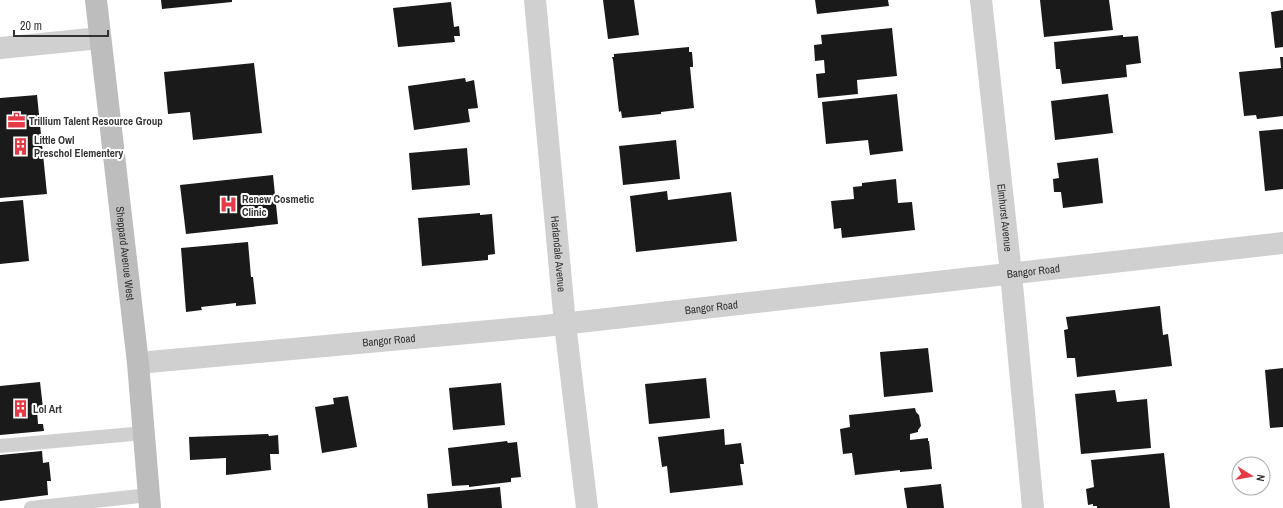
<svg xmlns="http://www.w3.org/2000/svg" width="1283" height="508" font-family="'Archivo Narrow',sans-serif">
	<rect width="100%" height="100%" fill="#fff"/>
	<g fill="#1a1a1a">
		<polygon points="161,0 232,0 232,2 162,9"/>
		<polygon points="603,0 634,0 639,35 608,39"/>
		<polygon points="815,0 888,0 889,6 817,14"/>
		<polygon points="1040,0 1109,0 1113,30 1044,37"/>
		<polygon points="451,2 454,27 459,26 460,36 454,36 455,42 398,47 393,8"/>
		<polygon points="1283,10 1283,47 1275,48 1271,12"/>
		<polygon points="892,28 897,76 857,80 858,94 818,98 816,74 825,73 824,60 815,61 814,45 822,44 821,35"/>
		<polygon points="1123,35 1123,37 1138,36 1141,63 1126,65 1127,77 1062,84 1060,69 1056,69 1054,42"/>
		<polygon points="689,47 689,52 692,52 693,64 693,67 690,67 694,108 661,112 661,114 622,118 621,111 619,112 613,60 612,57 614,57 614,54"/>
		<polygon points="1280,57 1283,57 1283,116 1257,119 1256,115 1244,116 1239,72 1281,68"/>
		<polygon points="254,63 262,133 193,140 190,112 168,114 164,72"/>
		<polygon points="465,78 466,82 474,80 478,108 468,109 470,122 414,130 408,86"/>
		<polygon points="897,94 903,151 870,155 868,140 826,144 822,102"/>
		<polygon points="1108,94 1113,133 1055,140 1051,101"/>
		<polygon points="37,95 47,194 0,198 0,98"/>
		<polygon points="1283,129 1283,189 1265,191 1259,131"/>
		<polygon points="676,140 680,179 623,185 619,146"/>
		<polygon points="467,148 470,185 412,190 409,153"/>
		<polygon points="1098,158 1103,203 1063,208 1061,192 1054,192 1053,179 1059,178 1057,163"/>
		<polygon points="273,175 278,224 186,234 180,185"/>
		<polygon points="896,179 898,203 912,202 915,230 842,238 841,228 834,229 831,201 854,199 853,187 862,186 862,183"/>
		<polygon points="667,191 668,200 731,192 737,241 636,252 630,196"/>
		<polygon points="23,200 29,261 0,264 0,202"/>
		<polygon points="480,213 480,215 492,214 495,254 488,255 488,260 422,266 418,218"/>
		<polygon points="248,242 251,277 253,277 256,304 236,306 236,303 201,307 202,310 186,312 181,248"/>
		<polygon points="1160,306 1163,335 1168,334 1172,366 1077,377 1075,358 1067,358 1064,330 1068,329 1066,317"/>
		<polygon points="928,348 933,392 884,397 880,352"/>
		<polygon points="1283,368 1283,427 1270,428 1265,370"/>
		<polygon points="706,378 710,418 649,424 645,384"/>
		<polygon points="40,382 43,408 37,409 38,424 43,424 44,431 0,435 0,386"/>
		<polygon points="501,383 505,425 453,430 449,388"/>
		<polygon points="1115,390 1117,402 1147,399 1151,448 1081,454 1075,394"/>
		<polygon points="348,396 357,447 322,453 315,407 334,404 333,398"/>
		<polygon points="915,408 916,412 919,415 921,426 918,430 918,432 910,434 910,440 928,438 928,441 929,441 932,469 900,472 900,470 855,475 852,453 843,454 840,429 850,427 849,415"/>
		<polygon points="724,429 725,445 741,443 744,464 740,464 743,485 670,493 667,466 662,467 658,437"/>
		<polygon points="268,434 269,436 278,435 279,454 270,454 271,470 226,475 226,458 190,460 189,437"/>
		<polygon points="507,441 508,443 517,442 521,477 511,478 511,482 469,487 469,485 452,486 448,448"/>
		<polygon points="42,451 43,463 49,462 51,481 47,481 48,495 0,501 0,455"/>
		<polygon points="1164,453 1170,508 1097,508 1097,506 1093,506 1093,504 1088,505 1086,489 1094,487 1091,460"/>
		<polygon points="941,484 944,508 907,508 904,488"/>
		<polygon points="500,487 502,508 428,508 427,494"/>
	</g>
	<g fill="none" stroke-linecap="round" stroke-linejoin="round">
		<g stroke="#d0d0d0" stroke-width="14">
			<polyline points="0,446 144,433"/>
			<polyline points="31,508 149,495"/>
		</g>
		<g stroke="#d0d0d0" stroke-width="22">
			<path id="s1" d="M535 0 565 324 587 508"/>
			<path id="s2" d="M981 0 1011 274 1033 508"/>
			<polyline points="0,48 100,38"/>
			<path id="s3" d="M138 363 544 326 1283 243"/>
		</g>
		<path stroke="#bdbdbd" stroke-width="22" id="s4" d="M96 0 138 363 150 508"/>
	</g>
	<defs>
		<symbol id="office-bare" viewBox="-9 -9 18 18"><path d="M-6-3h4V-5.5h4V-3h4V5H-6ZM-1-4.5V-3h2v-1.5ZM-6 0V1H6V0Z" fill="#e63946" stroke="#fff" stroke-width="2.5" paint-order="stroke"/></symbol>
		<symbol id="building-bare" viewBox="-9 -9 18 18"><path d="M-4-6H4V6H1V3H-1V6H-4ZM-2.5-4.3h1.7v1.8h-1.7ZM.8-4.3h1.7v1.8H.8ZM-2.5-1h1.7V.8h-1.7ZM.8-1h1.7V.8H.8Z" fill="#e63946" stroke="#fff" stroke-width="2.5" paint-order="stroke"/></symbol>
		<symbol id="hospital-bare" viewBox="-9 -9 18 18"><path d="M-5-5h3v3.5h4V-5h3V5h-3V1.5h-4V5h-3Z" fill="#e63946" stroke="#fff" stroke-width="2.5" paint-order="stroke"/></symbol>
	</defs>
	<g fill-rule="evenodd">
		<use href="#office-bare" x="4" y="108" width="25" height="25"/>
		<use href="#building-bare" x="8" y="134" width="25" height="25"/>
		<use href="#hospital-bare" x="216" y="192" width="25" height="25"/>
		<use href="#building-bare" x="8" y="396" width="25" height="25"/>
	</g>
	<g text-anchor="middle" stroke-width="4" stroke-linejoin="round" paint-order="stroke">
		<g font-size="11" font-weight="bold" fill="#333" stroke="#fff" text-anchor="start">
			<text x="29" y="125">Trillium Talent Resource Group</text>
			<text x="34" y="144">Little Owl<tspan x="34" dy="13">Preschol Elementery</tspan></text>
			<text x="242" y="203">Renew Cosmetic<tspan x="242" dy="13">Clinic</tspan></text>
			<text x="33" y="413">Lol Art</text>
		</g>
		<g font-size="11" fill="#333" stroke="#fff">
			<text dy="4" stroke="none"><textPath href="#s2" startOffset="219">Elmhurst Avenue</textPath></text>
			<text dy="4" stroke="none"><textPath href="#s4" startOffset="255">Sheppard Avenue West</textPath></text>
			<text dy="4" stroke="none"><textPath href="#s1" startOffset="255">Harlandale Avenue</textPath></text>
			<text dy="4" stroke="none"><textPath href="#s3" startOffset="900">Bangor Road</textPath></text>
			<text dy="4" stroke="none"><textPath href="#s3" startOffset="576">Bangor Road</textPath></text>
			<text dy="4" stroke="none"><textPath href="#s3" startOffset="252">Bangor Road</textPath></text>
		</g>
	</g>
	<g transform="translate(1251 476) rotate(101)"><circle r="19" fill="#ffffff" stroke="#adadad"/>
	<path d="M0-3L7 15L0 10L-7 15Z" fill="#e63946"/>
	<text y="-6" font-size="11" font-weight="bold" text-anchor="middle" fill="#333333">N</text>
	</g>
	<path d="M14 30v6h94v-6" fill="none" stroke="#333333" stroke-width="2"/>
	<text x="20" y="30" font-size="12" fill="#333333" stroke="#ffffff" stroke-width="3" paint-order="stroke">20 m</text>
</svg>
